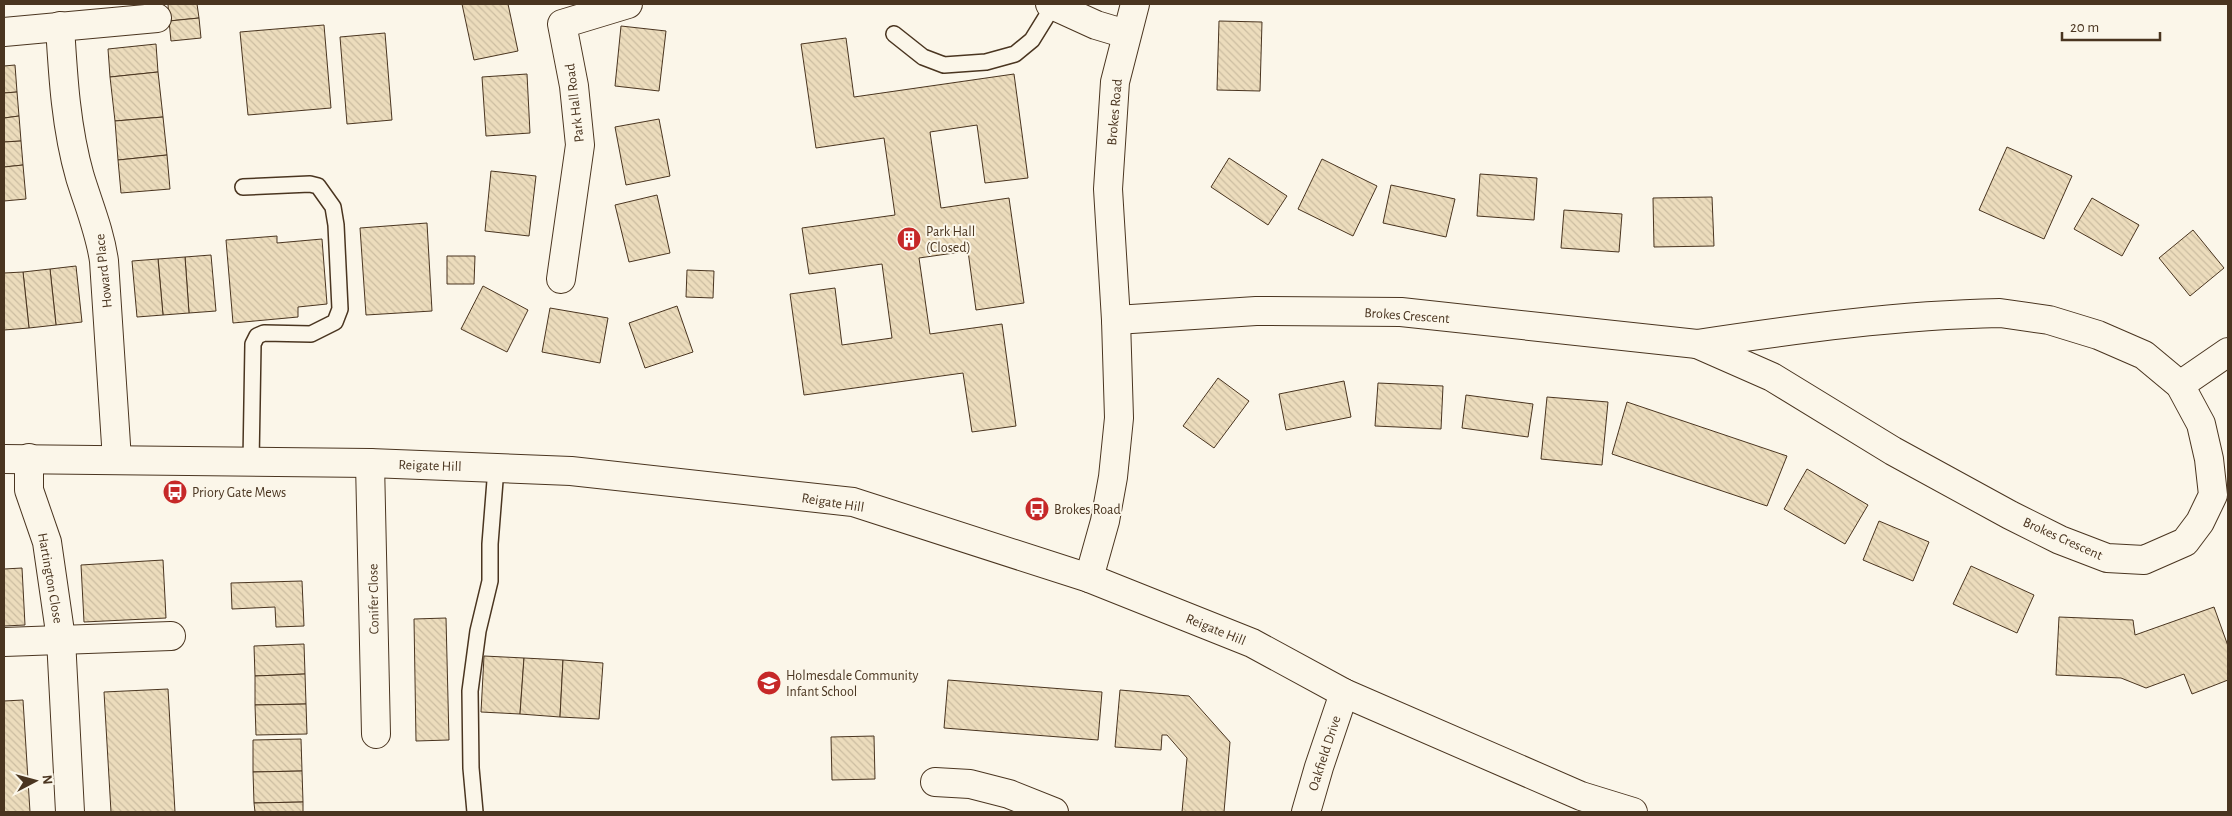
<svg xmlns="http://www.w3.org/2000/svg" width="2232" height="816" font-family="'Alegreya Sans',sans-serif">
	<defs>
		<pattern id="building-back-hatch" width="6" height="6" patternUnits="userSpaceOnUse" patternTransform="scale(1.25)"><rect width="6" height="6" fill="#ecdcbc"/><path d="M-1 5l2 2M0 0l6 6M5-1l2 2" fill="none" stroke="#ccbda1"/></pattern>
	</defs>
	<rect width="100%" height="100%" fill="#fbf6e9"/>
	<g fill="url(#building-back-hatch)" stroke="#4a3520">
		<polygon points="168,4 197,4 199,18 169,21"/>
		<polygon points="462,4 508,4 518,51 474,60"/>
		<polygon points="199,18 201,38 171,41 169,21"/>
		<polygon points="1219,21 1262,22 1260,91 1217,90"/>
		<polygon points="324,25 331,108 248,115 240,32"/>
		<polygon points="621,26 666,31 659,91 615,86"/>
		<polygon points="385,33 392,120 347,124 340,37"/>
		<polygon points="846,38 854,97 1014,74 1028,178 985,183 977,125 930,132 941,208 1009,198 1024,303 976,310 968,251 919,258 930,334 1002,324 1016,426 972,432 963,373 804,395 790,294 835,288 842,345 892,338 882,264 809,274 802,228 895,215 884,138 816,148 801,44"/>
		<polygon points="156,44 158,72 110,77 108,49"/>
		<polygon points="15,65 17,92 4,93 4,66"/>
		<polygon points="158,72 163,117 115,121 110,77"/>
		<polygon points="527,74 530,133 486,136 482,77"/>
		<polygon points="17,92 19,116 4,118 4,93"/>
		<polygon points="19,116 21,141 4,142 4,118"/>
		<polygon points="163,117 167,155 118,160 115,121"/>
		<polygon points="659,119 670,176 626,185 615,127"/>
		<polygon points="21,141 23,165 4,167 4,142"/>
		<polygon points="2007,147 2072,176 2044,239 1979,210"/>
		<polygon points="167,155 170,189 121,193 118,160"/>
		<polygon points="1229,158 1287,196 1268,225 1211,187"/>
		<polygon points="1322,159 1377,186 1353,236 1298,209"/>
		<polygon points="23,165 26,199 4,201 4,167"/>
		<polygon points="491,171 536,176 529,236 485,231"/>
		<polygon points="1480,174 1537,178 1534,220 1477,216"/>
		<polygon points="1391,185 1455,199 1446,237 1383,223"/>
		<polygon points="657,195 670,253 629,262 615,205"/>
		<polygon points="1712,197 1714,246 1654,247 1653,198"/>
		<polygon points="2092,198 2139,225 2122,256 2074,229"/>
		<polygon points="1564,210 1622,214 1619,252 1561,248"/>
		<polygon points="427,223 432,311 366,315 360,228"/>
		<polygon points="2193,230 2224,268 2190,296 2159,258"/>
		<polygon points="277,236 277,243 322,239 327,304 298,307 298,317 233,323 226,240"/>
		<polygon points="211,255 216,311 189,313 185,257"/>
		<polygon points="447,256 475,256 474,284 447,284"/>
		<polygon points="185,257 189,313 163,315 158,259"/>
		<polygon points="158,259 163,315 137,317 132,261"/>
		<polygon points="76,266 82,322 56,325 50,269"/>
		<polygon points="50,269 56,325 29,328 23,272"/>
		<polygon points="687,270 714,271 713,298 686,297"/>
		<polygon points="23,272 29,328 4,330 4,273"/>
		<polygon points="483,286 528,310 507,352 461,329"/>
		<polygon points="677,306 693,352 645,368 629,323"/>
		<polygon points="550,308 608,318 600,363 542,352"/>
		<polygon points="1218,378 1249,401 1214,448 1183,426"/>
		<polygon points="1344,381 1351,417 1286,430 1279,394"/>
		<polygon points="1378,383 1443,386 1441,429 1375,426"/>
		<polygon points="1466,395 1533,404 1528,437 1462,428"/>
		<polygon points="1547,397 1608,402 1602,465 1541,459"/>
		<polygon points="1627,402 1787,456 1767,506 1612,454"/>
		<polygon points="1807,469 1868,505 1845,544 1784,509"/>
		<polygon points="1879,521 1929,542 1913,581 1863,560"/>
		<polygon points="163,560 166,618 84,622 81,565"/>
		<polygon points="1971,566 2034,595 2017,633 1953,604"/>
		<polygon points="22,568 25,625 4,626 4,569"/>
		<polygon points="302,581 304,626 276,627 275,607 232,609 231,583"/>
		<polygon points="2214,607 2228,646 2228,680 2192,694 2184,674 2146,688 2121,678 2056,675 2059,617 2133,620 2135,635"/>
		<polygon points="446,618 449,740 416,741 414,619"/>
		<polygon points="304,644 305,674 255,676 254,646"/>
		<polygon points="484,656 524,658 520,714 481,712"/>
		<polygon points="524,658 563,660 560,717 520,714"/>
		<polygon points="563,660 603,663 599,719 560,717"/>
		<polygon points="305,674 306,704 255,705 255,676"/>
		<polygon points="948,680 1102,692 1098,740 944,728"/>
		<polygon points="168,689 175,812 111,812 104,692"/>
		<polygon points="1120,690 1189,696 1230,742 1224,812 1182,812 1187,758 1167,735 1162,735 1161,750 1115,747"/>
		<polygon points="23,700 30,812 4,812 4,701"/>
		<polygon points="306,704 307,734 256,735 255,705"/>
		<polygon points="874,736 875,779 832,780 831,737"/>
		<polygon points="301,739 302,771 253,772 253,740"/>
		<polygon points="302,771 303,802 254,803 253,772"/>
		<polygon points="303,802 303,812 255,812 254,803"/>
	</g>
	<g fill="none" stroke-linecap="round" stroke-linejoin="round">
		<defs>
			<g id="lane">
				<polyline points="894,34 923,57 944,65 986,62 1015,54 1032,40 1053,6"/>
				<polyline points="243,187 310,184 318,186 333,207 336,225 340,309 335,322 311,334 264,333 257,336 253,344 251,462"/>
				<polyline points="475,812 471,768 470,691 478,631 490,581 490,544 496,468"/>
			</g>
			<g id="street">
				<polyline points="1050,4 1096,25 1126,34"/>
				<path d="M60 26C63 77 66 128 80 177 89 206 100 232 104 261L117 460"/>
				<polyline points="4,32 157,18"/>
				<polyline points="561,279 580,145 574,86 562,24 628,4"/>
				<path d="M2000 313 2049 320 2098 335 2144 355 2180 385 2201 424 2209 459 2213 495 2200 522 2185 542 2144 560 2107 558 2060 540 2010 515 1893 451 1772 377 1697 344C1797 329 1898 315 2000 313Z"/>
				<polyline points="1116,320 1256,311 1401,312 1697,344"/>
				<polyline points="2180,385 2228,352"/>
				<polyline points="29,458 29,490 47,542 61,639 70,812"/>
				<polyline points="370,463 376,734"/>
				<polyline points="1089,578 1105,521 1113,477 1119,418 1116,320 1108,189 1115,82 1135,4"/>
				<polyline points="4,642 171,636"/>
				<polyline points="935,782 970,784 1009,794 1054,812"/>
				<polyline points="1306,812 1319,767 1344,693"/>
			</g>
			<polyline id="primary" points="4,459 370,463 571,471 853,502 1089,578 1252,643 1344,693 1581,796 1633,812"/>
		</defs>
		<use href="#lane" stroke="#4a3520" stroke-width="18"/>
		<use href="#street" stroke="#4a3520" stroke-width="30"/>
		<use href="#primary" stroke="#4a3520" stroke-width="30"/>
		<use href="#lane" stroke="#fbf6e9" stroke-width="15"/>
		<use href="#street" stroke="#fbf6e9" stroke-width="28"/>
		<use href="#primary" stroke="#fbf6e9" stroke-width="28"/>
	</g>
	<defs>
		<symbol id="building-disc" viewBox="-11 -11 22 22"><circle r="9.5" fill="#c62828" stroke="#fbf6e9"/><path d="M-4-6H4V6H1V3H-1V6H-4ZM-2.5-4.3h1.7v1.8h-1.7ZM.8-4.3h1.7v1.8H.8ZM-2.5-1h1.7V.8h-1.7ZM.8-1h1.7V.8H.8Z" fill="#fff"/></symbol>
		<symbol id="bus-disc" viewBox="-11 -11 22 22"><circle r="9.5" fill="#c62828" stroke="#fbf6e9"/><path d="M-5-6H5V4H4V6H2V4H-2V6H-4V4H-5ZM-3.5-4V0h7V-4ZM-3.5 1.2v1.5H-2V1.2ZM2 1.2v1.5H3.5V1.2Z" fill="#fff"/></symbol>
		<symbol id="school-disc" viewBox="-11 -11 22 22"><circle r="9.5" fill="#c62828" stroke="#fbf6e9"/><path d="M0-5L7-2L0 1L-7-2ZM-4 1L0 2.5L4 1V4Q0 6-4 4Z" fill="#fff"/></symbol>
	</defs>
	<g fill-rule="evenodd">
		<use href="#building-disc" x="895" y="225" width="28" height="28"/>
		<use href="#bus-disc" x="161" y="478" width="28" height="28"/>
		<use href="#bus-disc" x="1023" y="495" width="28" height="28"/>
		<use href="#school-disc" x="755" y="669" width="28" height="28"/>
	</g>
	<g text-anchor="middle" stroke-width="4" stroke-linejoin="round" paint-order="stroke">
		<g font-size="14" fill="#4a3520" stroke="#fbf6e9">
			<text transform="translate(574 103) rotate(-97)" y="5">Park Hall Road</text>
			<text transform="translate(1114 112) rotate(-85)" y="5">Brokes Road</text>
			<text transform="translate(103 271) rotate(-96)" y="5">Howard Place</text>
			<text transform="translate(1407 315) rotate(4)" y="5">Brokes Crescent</text>
			<text transform="translate(430 465) rotate(2)" y="5">Reigate Hill</text>
			<text transform="translate(833 502) rotate(9)" y="5">Reigate Hill</text>
			<text transform="translate(2063 538) rotate(24)" y="5">Brokes Crescent</text>
			<text transform="translate(51 578) rotate(80)" y="5">Hartington Close</text>
			<text transform="translate(373 599) rotate(-91)" y="5">Conifer Close</text>
			<text transform="translate(1216 629) rotate(22)" y="5">Reigate Hill</text>
			<text transform="translate(1324 753) rotate(-72)" y="5">Oakfield Drive</text>
		</g>
		<g font-size="14" fill="#4a3520" stroke="#fbf6e9" text-anchor="start">
			<text x="926" y="236">Park Hall<tspan x="926" dy="16">(Closed)</tspan></text>
			<text x="192" y="497">Priory Gate Mews</text>
			<text x="1054" y="514">Brokes Road</text>
			<text x="786" y="680">Holmesdale Community<tspan x="786" dy="16">Infant School</tspan></text>
		</g>
	</g>
	<rect width="2232" height="816" fill="none" stroke="#4a3520" stroke-width="10"/>
	<g transform="translate(35 781) rotate(84)" stroke="#fbf6e9" stroke-width="4" paint-order="stroke">
	<path d="M0-4L9 19L0 12L-9 19Z" fill="#4a3520"/>
	<text y="-8" font-size="14" font-weight="bold" text-anchor="middle" fill="#4a3520">N</text>
	</g>
	<path d="M2062 32v8h98v-8" fill="none" stroke="#4a3520" stroke-width="2.5"/>
	<text x="2070" y="32" font-size="15" fill="#4a3520" stroke="#fbf6e9" stroke-width="4" paint-order="stroke">20 m</text>
</svg>
